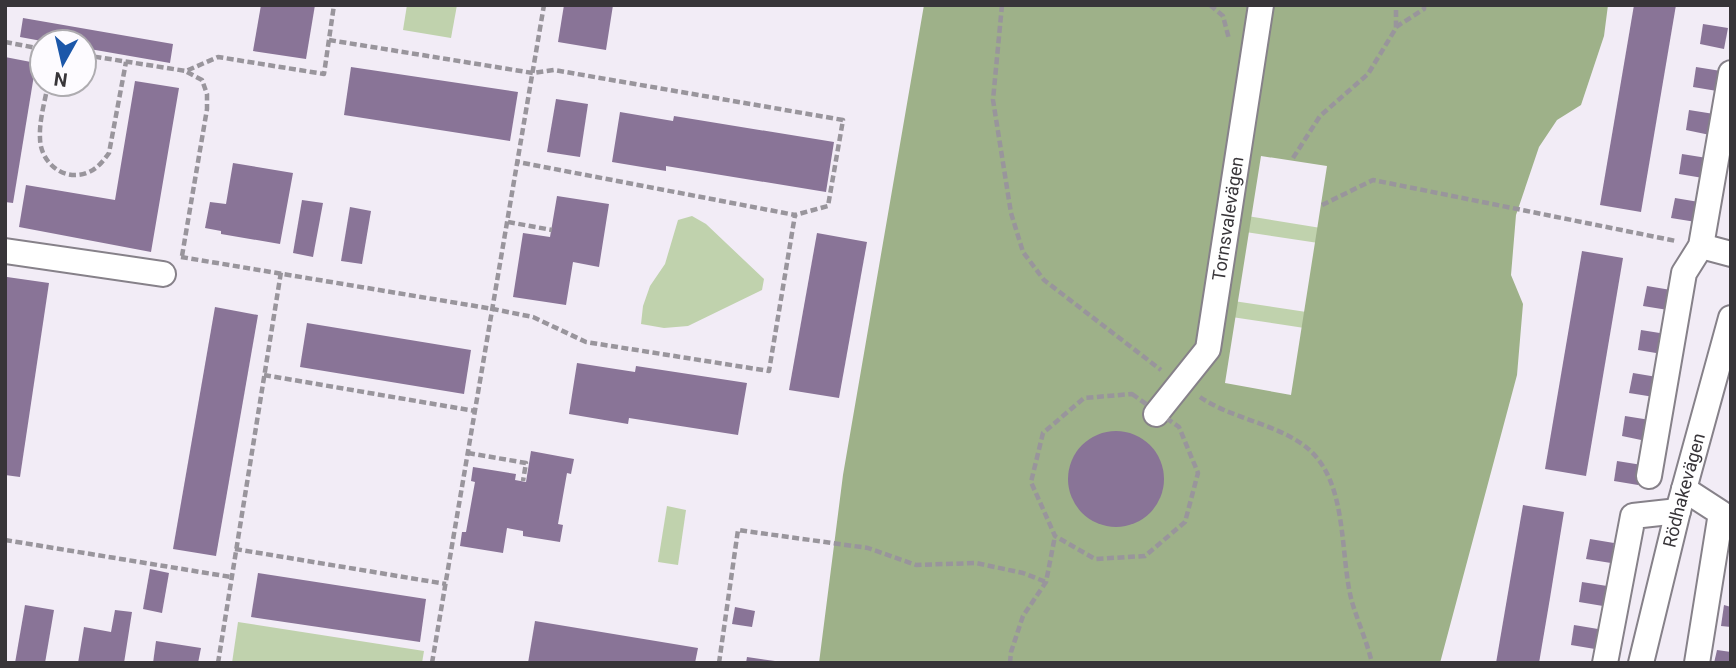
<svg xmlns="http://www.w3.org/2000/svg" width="1736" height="668" font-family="Roboto,sans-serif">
	<rect width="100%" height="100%" fill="#f2ecf6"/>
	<g fill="#c0d2ad">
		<polygon points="407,5 457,5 451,38 403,30"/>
		<polygon points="1241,215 1327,229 1325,244 1239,231"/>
		<polygon points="692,216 706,224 764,279 762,290 688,326 664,328 641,324 643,306 650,286 665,264 678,220"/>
		<polygon points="1227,300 1313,313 1311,329 1225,316"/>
		<polygon points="667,506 686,510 678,565 658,562"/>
		<polygon points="238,622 424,651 422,663 232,663"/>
	</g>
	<path fill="#9eb189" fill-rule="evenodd" d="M924 5H1608L1604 36 1581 105 1557 120 1539 147 1516 215 1511 275 1523 304 1517 375 1440 663H819L843 475ZM1261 156 1327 166 1291 395 1225 383Z"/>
	<g fill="#897497">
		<polygon points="261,5 315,5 306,59 253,51"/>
		<polygon points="564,5 613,5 606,50 558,42"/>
		<polygon points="1634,5 1676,5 1641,212 1600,205"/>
		<polygon points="23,18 173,44 170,63 84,48 84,42 47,42 20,37"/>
		<polygon points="1703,24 1728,28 1724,49 1700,44"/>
		<polygon points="5,57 36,63 13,203 5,202"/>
		<polygon points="351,67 518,92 510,141 344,115"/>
		<polygon points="1696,67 1721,71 1717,91 1693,87"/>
		<polygon points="135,81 179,88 151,252 19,227 26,185 115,200"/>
		<polygon points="556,99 588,104 580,157 547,152"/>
		<polygon points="1689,110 1714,114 1710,135 1686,130"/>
		<polygon points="620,112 673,121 674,116 834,142 826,192 666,166 666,171 612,162"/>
		<polygon points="1682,154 1707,158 1703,178 1679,174"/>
		<polygon points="233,163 293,173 280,244 221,234 221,231 205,228 210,202 226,204"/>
		<polygon points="557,196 609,204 599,267 573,262 566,305 513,297 523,233 550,237"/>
		<polygon points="1675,198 1699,202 1696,222 1671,218"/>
		<polygon points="302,200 323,203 313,257 293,253"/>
		<polygon points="350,207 371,211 362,264 341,261"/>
		<polygon points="817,233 867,242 839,398 789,390"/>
		<polygon points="1582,251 1623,258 1586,476 1545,469"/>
		<polygon points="7,277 49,283 20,477 5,475 5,291"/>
		<polygon points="1647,286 1671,290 1668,310 1643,306"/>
		<polygon points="215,307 258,315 216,556 173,549"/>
		<polygon points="307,323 471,350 464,394 300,367"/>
		<polygon points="1641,330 1666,334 1662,354 1638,350"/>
		<polygon points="577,363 635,372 636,366 747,383 738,435 629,418 628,424 569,414"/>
		<polygon points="1633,373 1657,377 1654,397 1629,393"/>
		<polygon points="1625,416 1650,420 1646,441 1622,436"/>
		<circle cx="1116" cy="479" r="48"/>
		<polygon points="531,451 574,459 571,474 567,473 558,524 563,525 560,542 523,536 523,531 507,528 503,553 460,546 462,532 466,532 475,482 471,481 473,467 516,474 515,480 526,482"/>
		<polygon points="1617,461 1642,465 1638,485 1614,481"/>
		<polygon points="1523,505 1564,512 1550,598 1539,663 1496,663"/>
		<polygon points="1590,539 1614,543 1611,563 1586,559"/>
		<polygon points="150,569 169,573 162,613 143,609"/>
		<polygon points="258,573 426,599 420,642 251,617"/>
		<polygon points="1582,582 1607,586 1603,606 1579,602"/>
		<polygon points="25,605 54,610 45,663 15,663"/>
		<polygon points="1724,605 1731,607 1731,627 1721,626"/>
		<polygon points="735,607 755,611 752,627 732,624"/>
		<polygon points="115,610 132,612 124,663 78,663 84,627 111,632"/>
		<polygon points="535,621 698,648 695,663 528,663"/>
		<polygon points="1574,625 1598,629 1595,649 1571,645"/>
		<polygon points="156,641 201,648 198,663 153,663"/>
		<polygon points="1717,650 1731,652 1731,663 1714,663"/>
		<polygon points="747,657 775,661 775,663 746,663"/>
	</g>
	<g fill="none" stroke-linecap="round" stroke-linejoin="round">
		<defs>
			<g id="minor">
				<polyline points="1701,246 1731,254"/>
				<polyline points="5,251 163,274"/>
				<path id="s1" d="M1156 414 1208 349 1261 5"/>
				<polyline points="1649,476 1684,273 1701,246 1731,73"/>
				<polyline points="1684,489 1721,513 1697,663"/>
				<polyline points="1605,663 1633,516 1678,511"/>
				<path id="s2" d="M1641 663 1678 511 1731 318"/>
			</g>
		</defs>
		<use href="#minor" stroke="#868189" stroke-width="28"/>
		<g stroke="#99959c" stroke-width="4.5" stroke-dasharray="7 3.5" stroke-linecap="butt">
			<polyline points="1002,5 993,100 1011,213 1023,252 1044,280 1161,370"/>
			<polyline points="1210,5 1223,16 1229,39"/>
			<polyline points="1396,27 1424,9 1424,5"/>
			<polyline points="329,40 533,73 554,70 843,120 828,206 795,215"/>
			<polyline points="5,42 42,49"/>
			<polyline points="84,55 186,71 218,57 324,74 334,5"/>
			<path d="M48 84C45 101 39 121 40 138 40 163 65 183 89 172 98 168 104 160 109 153L126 62"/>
			<polyline points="1293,158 1320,116 1368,74 1396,28 1396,5"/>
			<polyline points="1322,205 1373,180 1676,241"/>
			<polyline points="508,222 552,230"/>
			<polyline points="182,256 207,109 207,94 202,80 187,72"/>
			<polyline points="181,257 493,309 533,317 586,342 769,371 795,215 518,162"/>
			<polyline points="264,375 475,411"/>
			<polygon points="1132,394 1179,427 1198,473 1185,522 1145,556 1095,559 1055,536 1031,482 1043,433 1084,398"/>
			<path d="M1200 397C1232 419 1275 423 1306 447 1349 481 1339 554 1352 602 1358 622 1367 642 1372 663"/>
			<polyline points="468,453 526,463 523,481"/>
			<polyline points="5,540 231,577"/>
			<polyline points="235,549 446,584"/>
			<polyline points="218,663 281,272"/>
			<polyline points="432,663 544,5"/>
			<polyline points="719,663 738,530 868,548 916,565 976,563 1023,573 1046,582"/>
			<polyline points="1010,663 1011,652 1023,616 1046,582 1055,536"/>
		</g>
		<use href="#minor" stroke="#fff" stroke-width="24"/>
	</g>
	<g text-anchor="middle" stroke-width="7" stroke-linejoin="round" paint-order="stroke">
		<g font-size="18" fill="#383539" stroke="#fdfbff">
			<text dy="6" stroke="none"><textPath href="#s1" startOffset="215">Tornsvalevägen</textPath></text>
			<text dy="6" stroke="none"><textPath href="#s2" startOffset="178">Rödhakevägen</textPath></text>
		</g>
	</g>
	<rect width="1736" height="668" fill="none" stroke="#383539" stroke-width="14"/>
	<g transform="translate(63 63) rotate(188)"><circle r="33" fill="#fdfbff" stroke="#aeacb0" stroke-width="2"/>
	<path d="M0-5L12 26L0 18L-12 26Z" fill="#1c57a9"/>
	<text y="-10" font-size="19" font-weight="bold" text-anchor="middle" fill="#383539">N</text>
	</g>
</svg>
